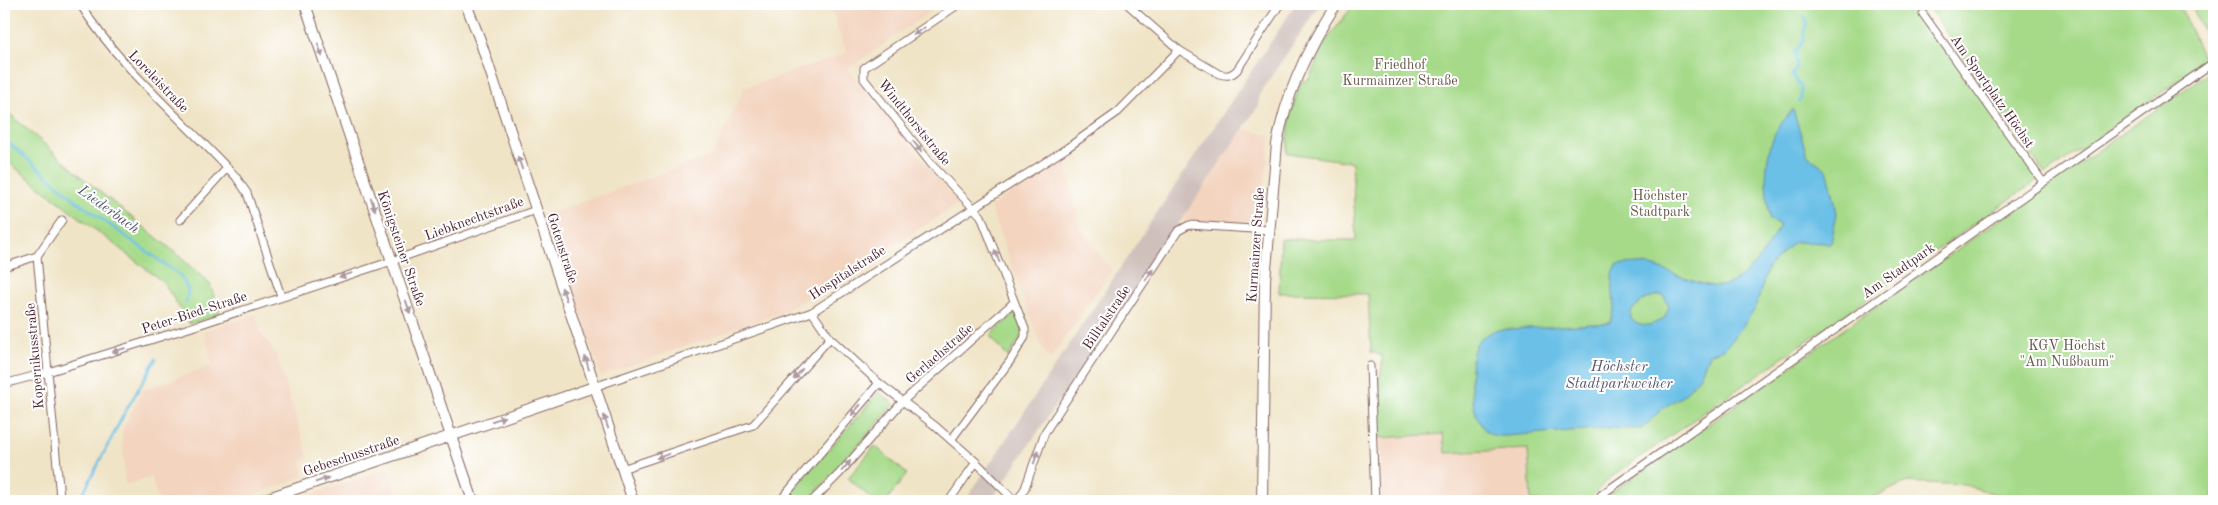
<svg xmlns="http://www.w3.org/2000/svg" width="2218" height="505" font-family="'Old Standard TT',serif">
	<rect width="100%" height="100%" fill="#fff"/>
	<filter id="ink" filterUnits="userSpaceOnUse"><feTurbulence type="fractalNoise" baseFrequency=".02" numOctaves="2"/><feDisplacementMap in="SourceGraphic" scale="10" xChannelSelector="R" yChannelSelector="G"/><feConvolveMatrix kernelMatrix="1 2 1 2 8 2 1 2 1" color-interpolation-filters="sRGB"/></filter>
	<filter id="wash" filterUnits="userSpaceOnUse"><feTurbulence type="fractalNoise" baseFrequency=".0096" numOctaves="4" result="noise"/><feDisplacementMap in="SourceGraphic" scale="20" xChannelSelector="R" yChannelSelector="G"/><feGaussianBlur stdDeviation="1.12" result="paint"/><feColorMatrix in="noise" values="0 0 0 0 0 0 0 0 0 0 0 0 0 0 0 0 0 1.4 0 .05"/><feComposite in="paint" operator="in"/></filter>
	<g filter="url(#wash)">
		<rect width="100%" height="100%" fill="#f0e4c6"/>
		<g fill="#f3d4bf">
			<polygon points="829,4 941,4 848,69 959,204 786,311 601,376 548,214 713,155 744,88 847,53"/>
			<polygon points="1243,128 1271,136 1261,210 1258,217 1251,222 1180,221"/>
			<polygon points="1065,159 1079,224 1098,253 1112,270 1050,359 1042,348 990,207"/>
			<polygon points="255,314 261,333 276,355 309,459 301,462 305,476 238,501 159,501 151,477 125,485 122,430 143,390 213,365 203,331"/>
			<polygon points="1443,434 1445,453 1528,449 1531,501 1383,501 1380,438"/>
			<polygon points="388,468 399,501 292,501"/>
		</g>
		<polygon fill="#cfc0bb" points="1296,4 1320,4 1259,95 1259,105 991,501 965,501"/>
		<g fill="#a6da89" stroke="#787c5a">
			<polygon points="1354,4 1915,4 2039,179 1610,478 1591,497 1591,501 1531,501 1528,449 1445,453 1443,434 1380,438 1374,401 1382,367 1382,356 1371,352 1368,294 1279,293 1281,239 1356,240 1352,162 1287,153 1290,116 1301,82 1309,79 1326,41"/>
			<polygon points="1926,4 2179,4 2205,62 2045,174"/>
			<polygon points="2191,4 2214,4 2214,54"/>
			<polygon points="2207,74 2214,92 2214,501 2005,501 2005,497 1965,485 1907,482 1865,501 1603,501 1605,497"/>
			<polygon points="4,109 89,183 171,249 210,284 220,314 190,324 163,282 4,159"/>
			<polygon points="1016,312 1024,332 1008,357 990,336"/>
			<polygon points="879,392 894,404 835,472 807,501 784,501"/>
			<polygon points="875,446 907,474 886,501 874,501 848,478"/>
		</g>
		<path fill="#6ac0e7" stroke="#5a7089" fill-rule="evenodd" d="M1793 109 1807 155 1827 170 1832 188 1837 213 1831 243 1794 242 1768 267 1755 309 1734 338 1724 349 1709 354 1700 376 1684 395 1663 408 1642 429 1609 428 1505 436C1501 436 1496 436 1493 435 1468 427 1467 363 1476 344 1480 337 1488 334 1495 330L1610 323 1614 309 1612 276 1617 265C1642 261 1646 264 1669 272 1683 277 1698 284 1713 286 1745 289 1766 248 1780 225L1770 220C1765 190 1763 160 1776 131 1780 124 1788 116 1793 109ZM1663 295 1669 307 1664 319C1651 325 1642 330 1631 319V312C1638 302 1650 295 1663 295Z"/>
		<g fill="none" stroke-linecap="round" stroke-linejoin="round">
			<g stroke="#6ac0e7" stroke-width="2.5">
				<polyline points="1795,4 1797,7"/>
				<polyline points="1799,102 1801,99 1801,87 1792,75 1797,67 1795,52 1804,40 1804,30 1807,24 1804,15"/>
				<polyline points="4,139 78,202 181,276 188,290 186,302"/>
				<polyline points="79,501 125,412 156,359"/>
			</g>
		</g>
	</g>
	<g filter="url(#ink)">
		<g fill="none" stroke-linecap="round" stroke-linejoin="round">
			<defs>
				<g id="street">
					<path d="M80 4C122 71 183 119 236 177L247 193 281 296"/>
					<path d="M1127 4 1179 50 1219 74C1227 76 1231 76 1237 70L1280 4"/>
					<polyline points="1923,14 2043,182"/>
					<polyline points="180,220 227,168"/>
					<polyline points="4,267 37,256"/>
					<polyline points="812,312 830,338 879,383 934,425 976,462 1015,501"/>
					<polyline points="1370,366 1375,501"/>
					<polyline points="4,384 48,372 189,328 392,261 536,210"/>
					<polyline points="594,387 812,312 1067,148 1118,112 1179,50"/>
					<polyline points="951,440 1010,361 1025,337 1025,329 981,216 932,165 864,79 864,68 959,4"/>
					<polyline points="622,469 753,425 830,338"/>
					<polyline points="60,497 37,256 62,220"/>
					<polyline points="780,501 879,383"/>
					<polyline points="812,501 839,474 902,402 1014,302"/>
					<polyline points="949,501 976,462"/>
					<polyline points="1017,501 1025,488 1045,432 1178,231 1189,225 1269,230"/>
					<polyline points="1598,501 1601,495 2214,62"/>
				</g>
				<g id="secondary">
					<polyline points="305,4 473,501"/>
					<polyline points="466,4 480,40 633,501"/>
					<polyline points="260,501 594,387"/>
					<path d="M1262 501 1265 280 1277 144C1286 93 1308 47 1336 4"/>
				</g>
			</defs>
			<use href="#street" stroke="#846461" stroke-width="9"/>
			<use href="#secondary" stroke="#846461" stroke-width="12"/>
			<use href="#street" stroke="#fff" stroke-width="7"/>
			<use href="#secondary" stroke="#fff" stroke-width="10"/>
		</g>
		<defs><path id="oneway-solid" d="M-6-.8H1V-3.2L6.5 0L1 3.2V.8H-6Z" transform="scale(1.25)"/></defs>
		<g fill="#ae9aa0">
			<use href="#oneway-solid" transform="translate(919 31) rotate(146)"/>
			<use href="#oneway-solid" transform="translate(320 50) rotate(71)"/>
			<use href="#oneway-solid" transform="translate(917 146) rotate(52)"/>
			<use href="#oneway-solid" transform="translate(520 163) rotate(-109)"/>
			<use href="#oneway-solid" transform="translate(373 204) rotate(71)"/>
			<use href="#oneway-solid" transform="translate(997 256) rotate(-111)"/>
			<use href="#oneway-solid" transform="translate(346 275) rotate(163)"/>
			<use href="#oneway-solid" transform="translate(1149 275) rotate(-56)"/>
			<use href="#oneway-solid" transform="translate(564 294) rotate(-110)"/>
			<use href="#oneway-solid" transform="translate(408 307) rotate(71)"/>
			<use href="#oneway-solid" transform="translate(119 350) rotate(162)"/>
			<use href="#oneway-solid" transform="translate(587 363) rotate(-106)"/>
			<use href="#oneway-solid" transform="translate(798 374) rotate(131)"/>
			<use href="#oneway-solid" transform="translate(856 410) rotate(130)"/>
			<use href="#oneway-solid" transform="translate(498 419) rotate(-19)"/>
			<use href="#oneway-solid" transform="translate(606 422) rotate(-109)"/>
			<use href="#oneway-solid" transform="translate(663 456) rotate(161)"/>
			<use href="#oneway-solid" transform="translate(1036 457) rotate(-72)"/>
			<use href="#oneway-solid" transform="translate(846 466) rotate(-49)"/>
			<use href="#oneway-solid" transform="translate(322 480) rotate(-19)"/>
		</g>
	</g>
	<g text-anchor="middle" stroke-width="4" stroke-linejoin="round" paint-order="stroke">
		<g font-size="14" fill="#665747" stroke="#fff">
			<text x="1400" y="69">Friedhof<tspan x="1400" dy="16">Kurmainzer Straße</tspan></text>
			<text x="1660" y="200">Höchster<tspan x="1660" dy="16">Stadtpark</tspan></text>
			<text x="2067" y="350">KGV Höchst<tspan x="2067" dy="16">"Am Nußbaum"</tspan></text>
		</g>
		<g font-size="14" fill="#4a1f2b" stroke="#fff">
			<text transform="translate(159 81) rotate(46)" y="5">Loreleistraße</text>
			<text transform="translate(1993 91) rotate(55)" y="5">Am Sportplatz Höchst</text>
			<text transform="translate(915 122) rotate(51)" y="5">Windthorststraße</text>
			<text transform="translate(474 218) rotate(-20)" y="5">Liebknechtstraße</text>
			<text transform="translate(1255 245) rotate(-86)" y="5">Kurmainzer Straße</text>
			<text transform="translate(402 248) rotate(71)" y="5">Königsteiner Straße</text>
			<text transform="translate(563 248) rotate(72)" y="5">Gotenstraße</text>
			<text transform="translate(1898 270) rotate(-35)" y="5">Am Stadtpark</text>
			<text transform="translate(847 272) rotate(-33)" y="5">Hospitalstraße</text>
			<text transform="translate(194 312) rotate(-18)" y="5">Peter-Bied-Straße</text>
			<text transform="translate(1106 317) rotate(-56)" y="5">Billtalstraße</text>
			<text transform="translate(939 353) rotate(-41)" y="5">Gerlachstraße</text>
			<text transform="translate(34 356) rotate(-95)" y="5">Kopernikusstraße</text>
			<text transform="translate(351 455) rotate(-19)" y="5">Gebeschusstraße</text>
		</g>
		<g font-size="15" font-style="italic" fill="#55576d" stroke="#fff">
			<text transform="translate(109 209) rotate(36)" y="5">Liederbach</text>
			<text x="1619" y="371">Höchster<tspan x="1619" dy="17">Stadtparkweiher</tspan></text>
		</g>
	</g>
	<rect width="2218" height="505" fill="none" stroke="#fff" stroke-width="20"/>
</svg>
